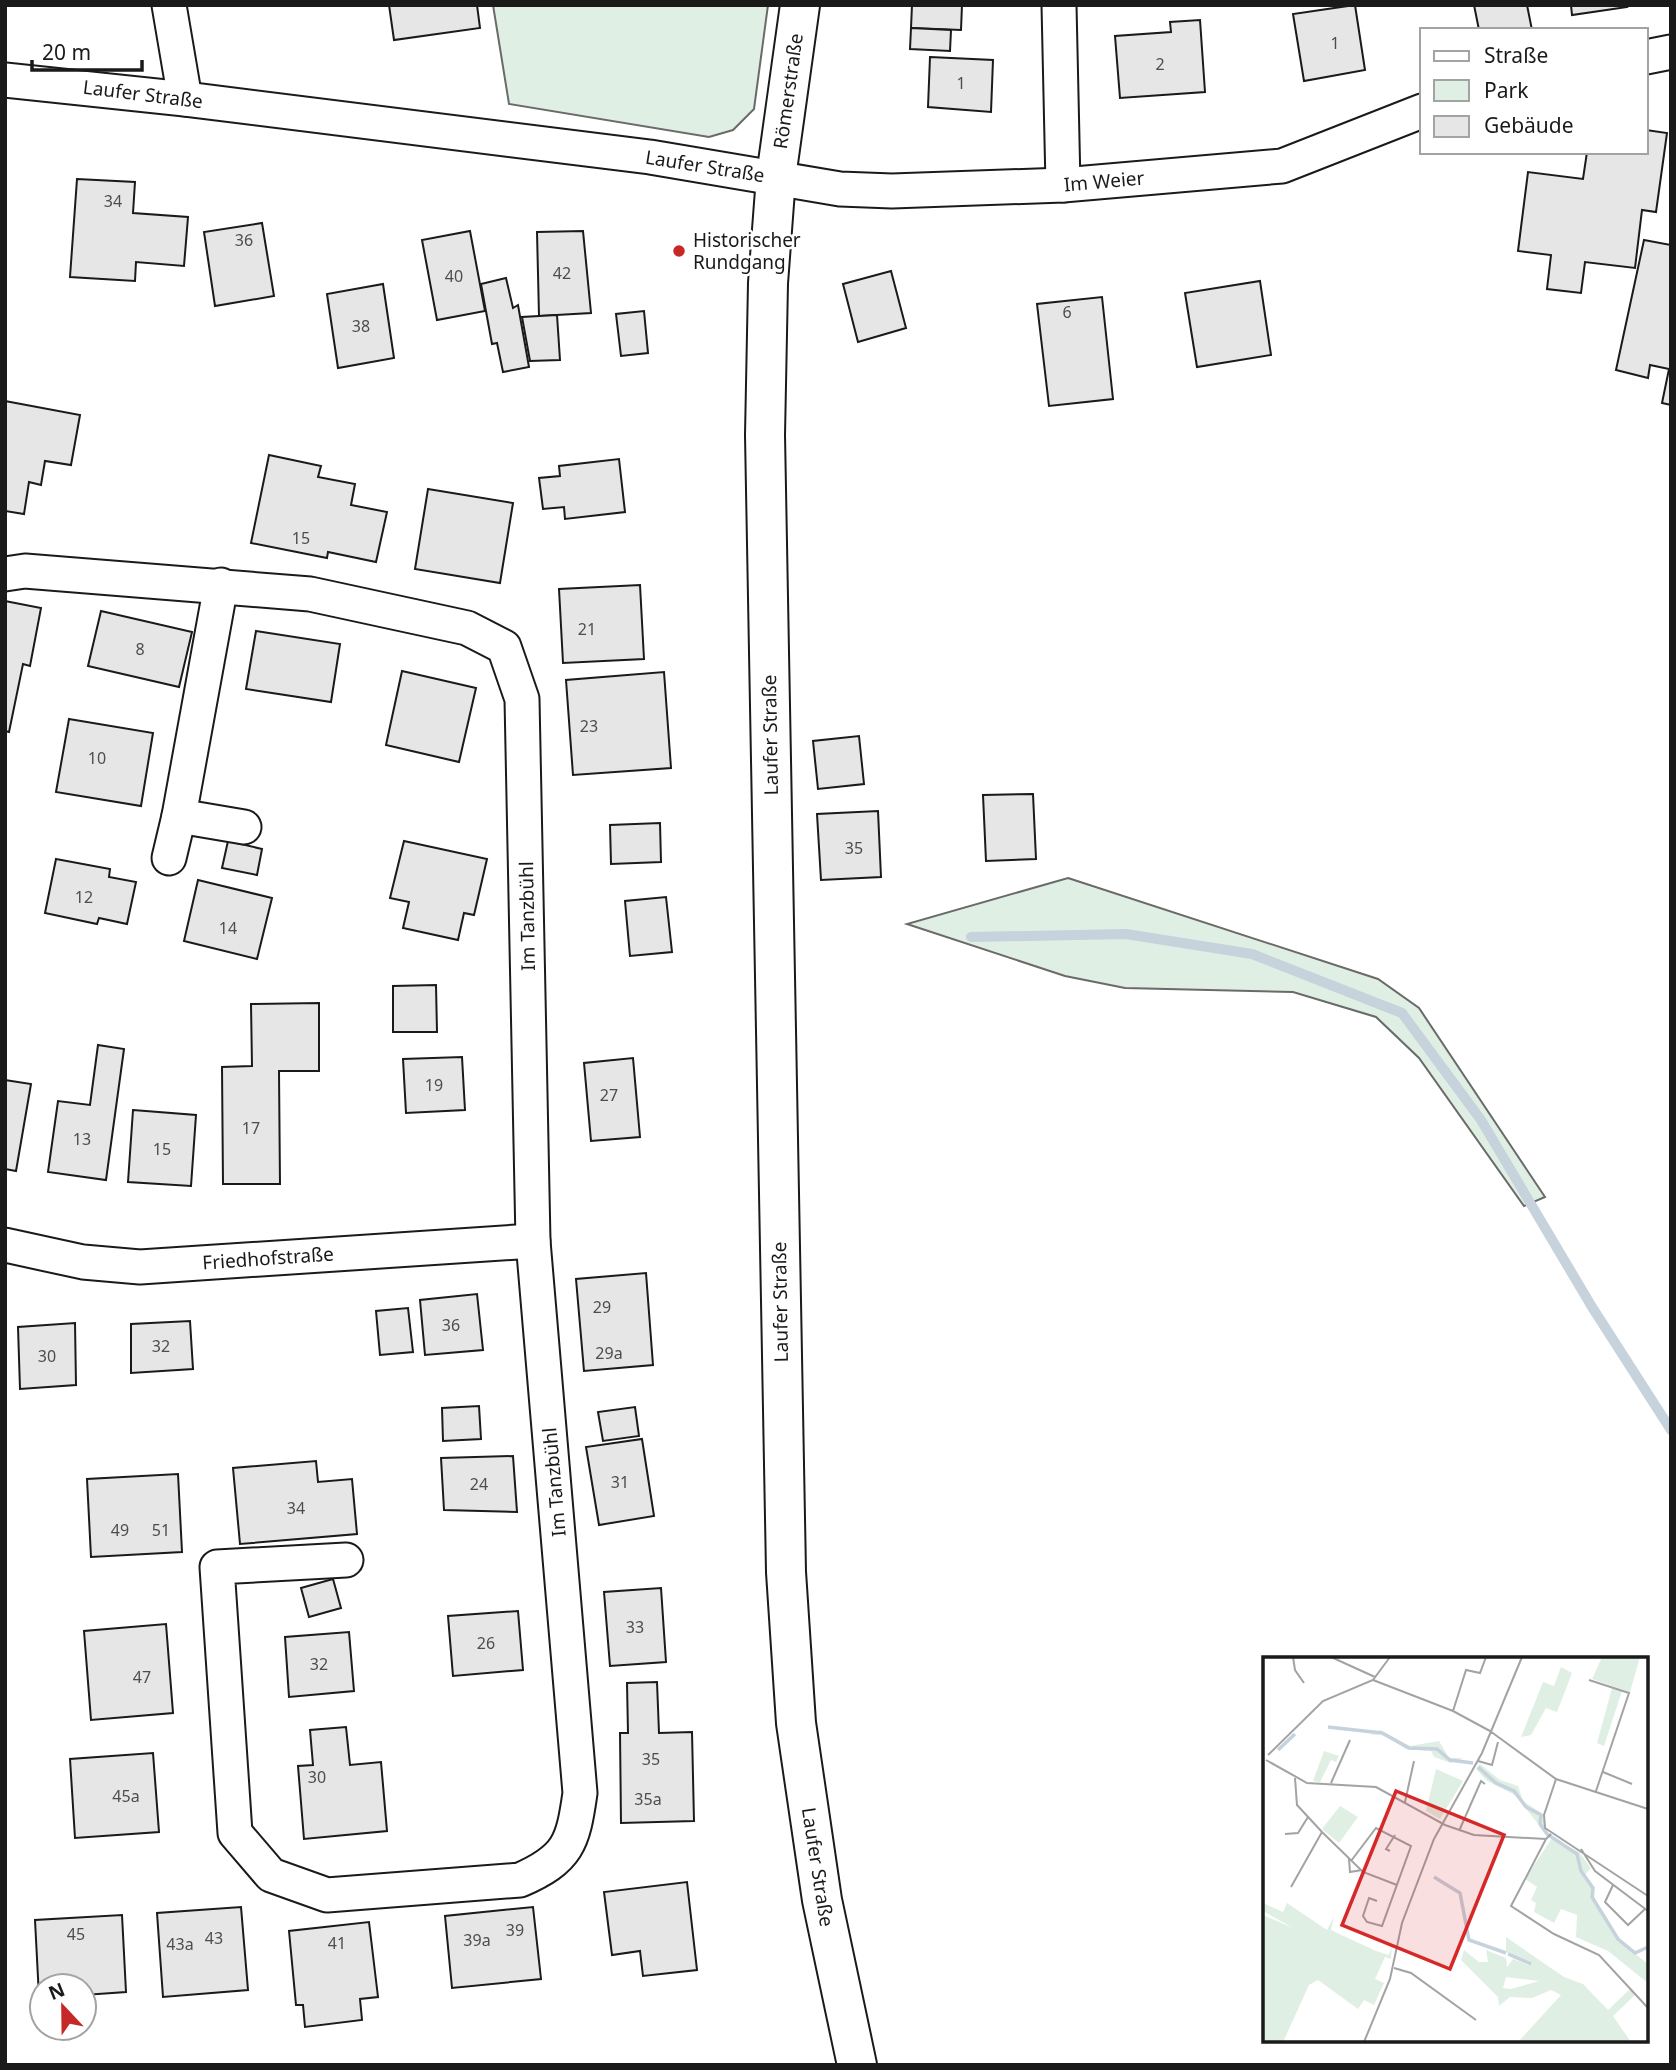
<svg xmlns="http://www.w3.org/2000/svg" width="1676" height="2070" font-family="'Noto Sans',sans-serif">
	<rect width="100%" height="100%" fill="#fff"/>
	<g fill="#e0efe3" stroke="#6a6a6a" stroke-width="2">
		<polygon points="493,5 768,5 754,109 733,130 709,137 509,104"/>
		<polygon points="1068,878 1378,979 1419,1008 1545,1197 1524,1206 1419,1058 1376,1017 1293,992 1125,988 1065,976 907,924"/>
	</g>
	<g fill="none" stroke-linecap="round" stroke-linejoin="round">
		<polyline stroke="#c6d2dc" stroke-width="10" points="971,937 1126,934 1252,954 1402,1013 1481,1120 1592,1307 1671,1430"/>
	</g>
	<g fill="#e6e6e6" stroke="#1a1a1a" stroke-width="2">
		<polygon points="389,5 477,5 480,28 394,40"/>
		<polygon points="912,5 962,5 961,30 911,28"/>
		<polygon points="1355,5 1365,70 1304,81 1293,14"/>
		<polygon points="1474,5 1527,5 1532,30 1479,30"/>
		<polygon points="1571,5 1626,5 1627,7 1572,15"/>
		<polygon points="1200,20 1205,92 1120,98 1115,36 1171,32 1170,22"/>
		<polygon points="911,28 951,30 950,51 910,49"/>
		<polygon points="930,57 993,60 991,112 928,107"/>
		<polygon points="1646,130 1667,133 1656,212 1642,210 1635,268 1585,262 1581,293 1547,289 1551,255 1518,251 1528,172 1583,179 1587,152 1646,152"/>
		<polygon points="77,179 135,182 133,213 188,217 184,266 136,262 135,281 70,277"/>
		<polygon points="262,223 274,296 215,306 204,232"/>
		<polygon points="470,231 485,311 437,320 422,240"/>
		<polygon points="583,231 591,313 539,316 537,232"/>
		<polygon points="1644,240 1671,245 1671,405 1662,403 1669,369 1650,365 1648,378 1616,370"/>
		<polygon points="891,271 906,328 858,342 843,284"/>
		<polygon points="506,278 513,308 518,305 529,367 503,372 497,343 492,344 481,284"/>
		<polygon points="1260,281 1271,355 1197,367 1185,293"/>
		<polygon points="383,284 394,358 338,368 327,294"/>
		<polygon points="1102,297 1113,399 1049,406 1037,304"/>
		<polygon points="644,311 648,353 621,356 616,314"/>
		<polygon points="557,315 560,360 530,361 522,317"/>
		<polygon points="5,401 80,415 71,465 45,461 41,485 29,482 24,514 5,511"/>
		<polygon points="269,455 321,466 318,477 355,484 351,505 387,512 376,562 328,552 327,558 251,543"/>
		<polygon points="619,459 625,512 565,519 564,507 543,509 539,478 560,476 559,466"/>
		<polygon points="428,489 513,503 500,583 415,569"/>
		<polygon points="640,585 644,659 563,663 559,589"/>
		<polygon points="5,601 41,608 30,666 23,664 9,732 5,731"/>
		<polygon points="101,611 192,632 179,687 88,666"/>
		<polygon points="256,631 340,644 331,702 246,689"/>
		<polygon points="402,671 476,688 459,762 386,745"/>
		<polygon points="664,672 671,768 573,775 566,680"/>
		<polygon points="69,719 153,733 141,806 56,792"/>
		<polygon points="859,736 864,784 818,789 813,741"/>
		<polygon points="1033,794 1036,859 986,861 983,795"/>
		<polygon points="878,811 881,877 821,880 817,814"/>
		<polygon points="660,823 661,862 611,864 610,825"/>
		<polygon points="228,841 262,849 257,875 222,868"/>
		<polygon points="404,841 487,859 474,915 464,913 458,940 403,928 409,902 390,898"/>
		<polygon points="56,859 110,869 109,877 136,882 127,924 99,918 97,924 45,913"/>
		<polygon points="198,880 272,898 257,959 184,941"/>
		<polygon points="666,897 672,952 630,956 625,901"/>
		<polygon points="436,985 437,1032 393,1032 393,986"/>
		<polygon points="319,1003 319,1071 279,1071 280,1184 223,1184 222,1067 252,1066 251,1004"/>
		<polygon points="98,1045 124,1049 106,1180 48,1172 58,1101 90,1105"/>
		<polygon points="462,1057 465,1110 406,1113 403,1059"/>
		<polygon points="633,1058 640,1137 591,1141 584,1063"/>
		<polygon points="5,1080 31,1084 16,1171 5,1169"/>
		<polygon points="133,1110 196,1115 191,1186 128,1182"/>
		<polygon points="646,1273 653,1365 584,1371 576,1279"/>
		<polygon points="477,1294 483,1350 425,1355 420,1300"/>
		<polygon points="408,1308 413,1352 380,1355 376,1311"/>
		<polygon points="190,1321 193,1369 131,1373 131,1324"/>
		<polygon points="75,1323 76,1385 20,1389 18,1327"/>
		<polygon points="479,1406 481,1439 443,1441 442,1408"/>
		<polygon points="635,1407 639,1436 603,1441 598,1412"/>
		<polygon points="642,1439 654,1516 599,1525 586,1447"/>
		<polygon points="513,1456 517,1512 444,1510 441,1458"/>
		<polygon points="316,1461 318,1482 352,1479 357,1534 240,1544 233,1468"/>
		<polygon points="178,1474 182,1552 91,1557 87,1479"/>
		<polygon points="333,1579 341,1608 309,1617 301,1588"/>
		<polygon points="661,1588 666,1662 610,1666 604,1592"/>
		<polygon points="518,1611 523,1670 453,1676 448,1616"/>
		<polygon points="166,1624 173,1713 91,1720 84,1631"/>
		<polygon points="349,1632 354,1691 289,1697 285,1637"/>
		<polygon points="657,1682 659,1733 692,1732 694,1821 621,1823 620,1733 628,1733 627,1683"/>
		<polygon points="346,1727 350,1765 381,1762 387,1831 304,1839 298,1766 313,1765 310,1730"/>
		<polygon points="153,1753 159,1832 75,1838 70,1759"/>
		<polygon points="687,1882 697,1970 643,1976 640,1951 612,1955 604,1892"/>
		<polygon points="241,1907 248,1990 163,1997 157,1913"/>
		<polygon points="533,1907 541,1979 452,1988 445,1916"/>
		<polygon points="122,1915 126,1992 84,1995 84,1986 42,1986 42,1997 39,1997 35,1920"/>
		<polygon points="369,1922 378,1997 360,1999 362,2020 305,2027 303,2005 296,2005 289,1931"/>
	</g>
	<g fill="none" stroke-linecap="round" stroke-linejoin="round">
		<defs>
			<g id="minor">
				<polyline points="169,5 185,99"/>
				<polyline points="1059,5 1063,185"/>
				<polyline points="1646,57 1671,52"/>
				<polyline points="5,80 185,99 650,157 840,189 892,191 1063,185 1282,166 1422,111"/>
				<path d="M5 574 25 571 310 594 467 628 504 647 522 699 533 1241 580 1793C573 1843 568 1859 520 1880L327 1895 271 1875 235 1833 217 1567 346 1560"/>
				<polyline points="221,585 179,816 244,827"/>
				<polyline points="169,858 179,816"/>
				<polyline points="5,1245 83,1262 140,1267 533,1241"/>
			</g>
			<polyline id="secondary" points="800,5 776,177 768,283 765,435 786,1572 796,1723 822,1900 857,2065"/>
		</defs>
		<use href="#minor" stroke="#1a1a1a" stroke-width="37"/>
		<use href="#secondary" stroke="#1a1a1a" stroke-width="42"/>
		<use href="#minor" stroke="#fff" stroke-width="33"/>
		<use href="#secondary" stroke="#fff" stroke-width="38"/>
	</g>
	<circle fill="#c62828" stroke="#fff" stroke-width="2.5" cx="679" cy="251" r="7"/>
	<g text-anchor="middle" stroke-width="5" stroke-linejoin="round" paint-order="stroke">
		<g font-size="16" fill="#4d4d4d">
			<text x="1335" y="49">1</text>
			<text x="1160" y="70">2</text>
			<text x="961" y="89">1</text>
			<text x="113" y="207">34</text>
			<text x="244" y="246">36</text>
			<text x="562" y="279">42</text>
			<text x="454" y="282">40</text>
			<text x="1067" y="318">6</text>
			<text x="361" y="332">38</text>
			<text x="301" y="544">15</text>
			<text x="587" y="635">21</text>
			<text x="140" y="655">8</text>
			<text x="589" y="732">23</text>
			<text x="97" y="764">10</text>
			<text x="854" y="854">35</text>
			<text x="84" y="903">12</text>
			<text x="228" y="934">14</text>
			<text x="434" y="1091">19</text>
			<text x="609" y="1101">27</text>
			<text x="251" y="1134">17</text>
			<text x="82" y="1145">13</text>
			<text x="162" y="1155">15</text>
			<text x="602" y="1313">29</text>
			<text x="451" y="1331">36</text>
			<text x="161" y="1352">32</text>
			<text x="609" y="1359">29a</text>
			<text x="47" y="1362">30</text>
			<text x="620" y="1488">31</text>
			<text x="479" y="1490">24</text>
			<text x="296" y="1514">34</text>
			<text x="120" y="1536">49</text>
			<text x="161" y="1536">51</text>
			<text x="635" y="1633">33</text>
			<text x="486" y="1649">26</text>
			<text x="319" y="1670">32</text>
			<text x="142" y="1683">47</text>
			<text x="651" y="1765">35</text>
			<text x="317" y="1783">30</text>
			<text x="126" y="1802">45a</text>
			<text x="648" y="1805">35a</text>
			<text x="515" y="1936">39</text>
			<text x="76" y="1940">45</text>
			<text x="214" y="1944">43</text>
			<text x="477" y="1946">39a</text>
			<text x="337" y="1949">41</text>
			<text x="180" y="1950">43a</text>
		</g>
		<g font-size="19" fill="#1a1a1a" stroke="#fff">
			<text transform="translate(788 91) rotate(-82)" y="7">Römerstraße</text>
			<text transform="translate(143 94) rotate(7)" y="7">Laufer Straße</text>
			<text transform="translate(705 166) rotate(9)" y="7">Laufer Straße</text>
			<text transform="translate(1104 181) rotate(-5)" y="7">Im Weier</text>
			<text transform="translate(770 735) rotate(-91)" y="7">Laufer Straße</text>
			<text transform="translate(527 916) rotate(-91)" y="7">Im Tanzbühl</text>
			<text transform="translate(268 1258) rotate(-4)" y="7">Friedhofstraße</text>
			<text transform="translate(780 1302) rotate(-91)" y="7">Laufer Straße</text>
			<text transform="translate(554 1482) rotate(-95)" y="7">Im Tanzbühl</text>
			<text transform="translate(818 1867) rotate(81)" y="7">Laufer Straße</text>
		</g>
		<g font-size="19" fill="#1a1a1a" stroke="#fff" text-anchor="start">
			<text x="693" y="247">Historischer<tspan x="693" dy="22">Rundgang</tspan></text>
		</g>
	</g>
	<g transform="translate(1263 1657)">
		<rect width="385" height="385" fill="#fff"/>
		<path d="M339 0H377L367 35 329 22ZM298 10 309 16 294 55 283 51 268 78 258 80 280 25 291 29ZM349 31 359 34 341 89 334 86ZM117 73 147 89 176 84 186 101H201L188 106 171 100 168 94 143 92 120 77 107 78ZM61 94 76 99 73 105 68 103 57 125 50 124ZM217 107 237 123 255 129 260 144 280 157 283 177 252 138 224 124 213 112ZM173 112 200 124 177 162 163 154ZM77 149 95 160 76 186 59 172ZM289 181 316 195 328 211 321 219 331 231 332 245 354 282 385 307V326L345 294 313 280 314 258 298 252 291 266 271 255 273 246 268 243 274 230 262 222ZM0 246 20 255 24 246 64 273 71 260 68 273 113 294 126 298 129 288 128 302 122 300 112 322 121 326 111 348 101 343 95 352 55 323 46 328 20 385H0V258L30 271 0 254ZM243 280 301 320 320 327 345 353 368 331 373 337 350 359 368 385 256 384 298 338 288 333 269 341 247 340 236 349 235 340 198 303 201 293 216 305H225L223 293 243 301 244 310 250 302 268 309 243 295ZM243 320 276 324 248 332 240 331Z" fill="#e0efe3" fill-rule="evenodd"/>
		<path fill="none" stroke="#c6d2dc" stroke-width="3.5" d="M65 70 119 76 146 91 174 92 187 103 210 106M15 93 32 77M215 110 233 126 251 134 263 150 278 158 277 167 284 177 314 197 318 214 330 231 329 240 355 282 372 296 385 290M171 220 197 236 206 283 243 296M245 297 268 307"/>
		<path fill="none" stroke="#a3a3a3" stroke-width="2" d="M30 0 32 13 41 26M68 0 112 20M110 23 190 54 227 74M326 23 366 36 333 134M190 54 203 13 217 16 223 0M227 74 293 122 385 152M5 98 60 44 110 23 127 0M3 103 44 126 113 130 182 168 211 178 283 182 288 177M215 104 229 108 235 85M340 115 369 127M32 121 34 148 59 175 100 215 134 228M293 122 281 158 282 171 385 239M68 126 87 83M142 145 151 104M196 174 218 124 222 127M22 177 35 176 45 160M283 182 248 249 291 277 336 298 385 351M318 192 332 214 385 254M127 194 123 192 132 178M86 202 87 215 99 213M88 204 113 171 148 189 119 269 104 265 100 259 106 241 114 244M350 228 342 245 365 268 382 252M28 230 59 175M131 311 148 316 213 363M101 385 127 322 139 266 171 182 219 96 259 0"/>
		<path fill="#d62828" fill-opacity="0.15" stroke="#d62828" stroke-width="3.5" d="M133 134 241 178 187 312 79 268Z"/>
		<rect width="385" height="385" fill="none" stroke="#1a1a1a" stroke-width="3.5"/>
	</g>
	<rect width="1676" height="2070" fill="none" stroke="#1a1a1a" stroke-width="14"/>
	<rect x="1420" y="28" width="228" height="126" fill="#ffffff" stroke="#a3a3a3" stroke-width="2"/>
	<rect x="1434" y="51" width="35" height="10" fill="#ffffff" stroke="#a3a3a3" stroke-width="2"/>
	<text x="1484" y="63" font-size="21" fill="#1a1a1a">Straße</text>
	<rect x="1434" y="80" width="35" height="21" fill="#e0efe3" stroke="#a3a3a3" stroke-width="2"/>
	<text x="1484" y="98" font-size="21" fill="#1a1a1a">Park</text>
	<rect x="1434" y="116" width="35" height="21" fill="#e6e6e6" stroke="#a3a3a3" stroke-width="2"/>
	<text x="1484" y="133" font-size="21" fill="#1a1a1a">Gebäude</text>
	<g transform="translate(63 2007) rotate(338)"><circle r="33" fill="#ffffff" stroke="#a3a3a3" stroke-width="2"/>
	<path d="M0-5L12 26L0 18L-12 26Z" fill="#c62828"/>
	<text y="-10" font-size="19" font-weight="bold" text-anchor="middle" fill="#1a1a1a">N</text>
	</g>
	<path d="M32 60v10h110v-10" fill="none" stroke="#1a1a1a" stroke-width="3.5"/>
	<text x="42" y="60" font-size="21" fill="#1a1a1a" stroke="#ffffff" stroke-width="5" paint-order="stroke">20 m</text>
</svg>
